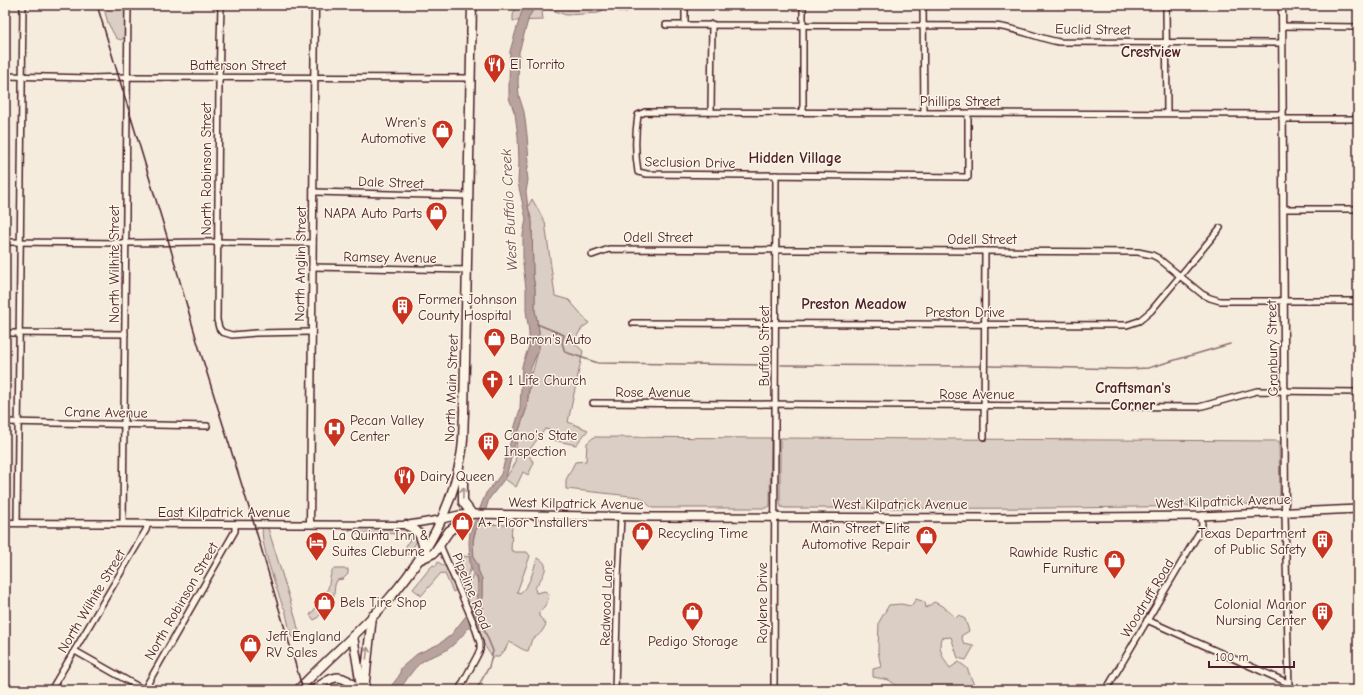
<svg xmlns="http://www.w3.org/2000/svg" width="1363" height="695" font-family="'Comic Neue',sans-serif">
	<rect width="100%" height="100%" fill="#f5ecde"/>
	<filter id="ink" filterUnits="userSpaceOnUse"><feTurbulence type="fractalNoise" baseFrequency=".025" numOctaves="2"/><feDisplacementMap in="SourceGraphic" scale="8" xChannelSelector="R" yChannelSelector="G"/><feConvolveMatrix kernelMatrix="1 2 1 2 8 2 1 2 1" color-interpolation-filters="sRGB"/></filter>
	<g filter="url(#ink)">
		<g fill="#dbcec4" stroke="#927678">
			<polygon points="103,5 125,5 126,36 121,40 116,38 108,23"/>
			<polygon points="517,5 637,5 626,12 620,12 614,8 605,8 599,13 566,15 546,8 542,11 543,20 513,21 513,15"/>
			<polygon points="532,199 545,222 555,296 569,300 589,323 582,328 573,342 583,351 568,422 588,430 576,445 553,440 555,431 545,429 527,453 534,463 528,475 523,472 516,487 505,479 515,464 517,436 527,407 530,382 539,348 539,331 535,310 535,288 533,276 532,222 528,207"/>
			<polygon points="594,437 771,438 770,506 766,508 652,508 640,497 566,489 566,480 575,462 586,461 587,443"/>
			<path d="M780 438 1279 441 1280 497 1278 503H1276C1113 510 949 508 785 508L781 507 780 502Z"/>
			<path d="M483 524 510 525 512 526C511 533 512 541 511 550L515 552H527L530 556 517 592 520 593C531 584 533 571 537 558 554 564 541 578 535 588L536 593 545 591 549 594C548 602 545 607 539 612V616L546 624C543 631 539 636 532 639L528 651C521 650 517 645 509 642L505 650 499 657H493C484 648 482 639 478 627L482 624V579L478 570V565L474 559 473 548V541L476 529Z"/>
			<path d="M263 527 268 528 296 620 298 629 300 632 297 638H293L291 636 285 609 283 607C278 592 258 538 263 527Z"/>
			<polygon points="350,528 412,529 418,539 409,555 403,552 411,537 409,534 354,533 355,531 351,529 349,531"/>
			<polygon points="463,556 470,557 471,568 466,579 457,575 455,572 457,563"/>
			<polygon points="438,562 447,568 457,590 453,592 445,574 441,573 421,596 419,594 420,593 418,593 413,589 430,568 433,565 436,566"/>
			<path d="M333 569H348V574L343 579 337 580 335 585 333 602 316 619 314 620 310 615C316 607 323 600 327 591 330 584 329 576 333 569Z"/>
			<path d="M473 573C482 581 477 601 473 610L469 606 464 592 470 583Z"/>
			<path d="M916 599 925 602 926 608 934 602 943 606 956 618 959 615 965 619 969 631 961 636 964 644 974 646 966 660 958 658 951 637 941 638C938 649 943 659 950 668L959 662 967 668 976 690H902L889 680 873 677V669L881 667 878 651 879 622 889 605 901 604 911 606Z"/>
			<polygon points="336,681 346,684 353,690 318,690 328,683"/>
		</g>
		<path fill="#b8a39e" stroke="#8c6e70" d="M525 5H536L529 17 519 52 518 83 519 96 524 112 527 135 529 162 527 172 528 180 526 192 528 207 532 222 533 276 535 288V310L539 331V348L531 368 527 407 517 436 506 477 489 499 481 525 476 529 474 535 473 541 474 559 478 565V570L482 579V624L478 627 474 621C465 632 456 645 443 652 436 655 429 657 423 661 412 669 407 680 399 690H388L399 676 401 668 417 654 439 644 451 635 466 616 473 610 478 595V581L477 576 472 572 470 563 469 542 470 533 486 493 496 481 501 474 520 409 522 366 529 346V332L526 310V289L523 264V235L526 219 518 183 519 162 518 136 515 114 509 98V82L510 51 521 14Z"/>
		<g fill="none" stroke-linecap="round" stroke-linejoin="round">
			<g stroke="#8c6e70" stroke-width="1.5">
				<polyline points="537,324 564,335 562,343 565,352 598,363 770,365"/>
				<polyline points="781,365 979,366"/>
				<polyline points="989,366 1127,369 1148,368 1230,344"/>
				<polyline points="476,690 489,667 493,651 481,622"/>
			</g>
			<defs>
				<g id="minor">
					<polyline points="221,5 219,83 217,320 219,328 222,332 232,335 256,333 311,332"/>
					<polyline points="685,5 685,24"/>
					<polyline points="923,5 924,113"/>
					<polyline points="1166,5 1167,113"/>
					<path d="M666 25 993 26C1016 27 1036 38 1059 42L1282 43"/>
					<polyline points="1282,26 1358,27"/>
					<polyline points="5,76 90,78 128,77 471,78"/>
					<polyline points="711,112 712,24"/>
					<polyline points="803,112 803,5"/>
					<path d="M968 114V177L647 174 638 172C635 154 635 134 638 115L645 112 1282 114"/>
					<polyline points="1282,119 1358,119"/>
					<polyline points="314,192 468,196"/>
					<polyline points="1283,209 1358,209"/>
					<polyline points="5,242 126,243 210,242 313,243"/>
					<polyline points="592,255 609,249 1138,252 1152,255 1158,258 1202,294 1210,298 1220,301 1358,301"/>
					<polyline points="312,267 467,270"/>
					<polyline points="633,323 1127,325 1139,321 1151,311 1220,228"/>
					<polyline points="5,333 125,334"/>
					<polyline points="593,403 1199,407 1257,391 1358,392"/>
					<polyline points="5,422 207,426"/>
					<polyline points="984,437 985,251"/>
					<polyline points="1285,513 1289,690"/>
					<polyline points="17,523 23,5"/>
					<polyline points="123,523 128,5"/>
					<polyline points="440,545 474,624 480,643 480,650 477,656 459,690"/>
					<polyline points="1147,620 1288,683"/>
					<polyline points="75,651 144,690"/>
					<polyline points="51,690 146,530 148,523"/>
					<polyline points="144,690 235,531 235,524"/>
					<polyline points="615,690 618,578 621,517"/>
					<polyline points="774,690 776,175"/>
					<polyline points="1106,690 1200,531 1202,525 1201,516"/>
				</g>
				<g id="tertiary">
					<polyline points="1282,5 1285,513"/>
					<polyline points="5,523 406,525 442,519"/>
					<polyline points="310,524 315,5"/>
				</g>
				<polyline id="secondary" points="442,519 459,515 472,514 650,517 995,518 1201,516 1358,509"/>
				<g id="primary">
					<polyline points="458,470 463,479 463,502 472,514"/>
					<path d="M406 525C422 532 420 536 425 552"/>
					<polyline points="419,560 434,553 449,531 460,523 468,515"/>
					<polyline points="353,636 361,686"/>
					<path d="M298 690C327 659 360 632 388 600 424 559 452 510 461 456 464 442 463 428 464 414L472 5"/>
					<path d="M314 690C330 677 342 670 357 690"/>
					<polyline points="364,690 372,616"/>
				</g>
			</defs>
			<use href="#minor" stroke="#4a1f2b" stroke-width="8"/>
			<use href="#tertiary" stroke="#4a1f2b" stroke-width="9"/>
			<use href="#secondary" stroke="#4a1f2b" stroke-width="10"/>
			<use href="#primary" stroke="#4a1f2b" stroke-width="11"/>
			<use href="#minor" stroke="#fcf5e5" stroke-width="5"/>
			<use href="#tertiary" stroke="#fcf5e5" stroke-width="6"/>
			<use href="#secondary" stroke="#fcf5e5" stroke-width="7"/>
			<use href="#primary" stroke="#fcf5e5" stroke-width="8"/>
			<polyline stroke="#4a1f2b" stroke-width="1.5" points="97,5 169,243 197,341 254,524 303,690"/>
		</g>
		<defs><path id="oneway-shaft" d="M-6 0H5M1.5-3L5.5 0L1.5 3" fill="none" stroke-width="1.6" stroke-linecap="round" stroke-linejoin="round"/></defs>
		<g stroke="#a38a88">
			<use href="#oneway-shaft" transform="translate(463 493) rotate(-88)"/>
			<use href="#oneway-shaft" transform="translate(367 653) rotate(-84)"/>
		</g>
	</g>
	<defs>
		<symbol id="restaurant-pin" viewBox="-11 -11 22 30"><path d="M0 17L-7.5 6A9.5 9.5 0 1 1 7.5 6Z" fill="#c8321e" stroke="#fcf5e5"/><path d="M-5-6h1v4h1v-4h1v4h1v-4h1v5L-1.5 .5V6h-2V.5L-5-1ZM5-6V6H3V1.5H1.5Q1.5-4 5-6Z" fill="#fff"/></symbol>
		<symbol id="shop-pin" viewBox="-11 -11 22 30"><path d="M0 17L-7.5 6A9.5 9.5 0 1 1 7.5 6Z" fill="#c8321e" stroke="#fcf5e5"/><path d="M-5-2.5h2.3a2.7 3.5 0 0 1 5.4 0H5L5.5 6h-11ZM-1.5-2.5h3a1.5 2.3 0 0 0-3 0Z" fill="#fff"/></symbol>
		<symbol id="building-pin" viewBox="-11 -11 22 30"><path d="M0 17L-7.5 6A9.5 9.5 0 1 1 7.5 6Z" fill="#c8321e" stroke="#fcf5e5"/><path d="M-4-6H4V6H1V3H-1V6H-4ZM-2.5-4.3h1.7v1.8h-1.7ZM.8-4.3h1.7v1.8H.8ZM-2.5-1h1.7V.8h-1.7ZM.8-1h1.7V.8H.8Z" fill="#fff"/></symbol>
		<symbol id="church-pin" viewBox="-11 -11 22 30"><path d="M0 17L-7.5 6A9.5 9.5 0 1 1 7.5 6Z" fill="#c8321e" stroke="#fcf5e5"/><path d="M-1.2-6h2.4v3.5h3.3v2.4h-3.3V6h-2.4V-.1h-3.3v-2.4h3.3Z" fill="#fff"/></symbol>
		<symbol id="hospital-pin" viewBox="-11 -11 22 30"><path d="M0 17L-7.5 6A9.5 9.5 0 1 1 7.5 6Z" fill="#c8321e" stroke="#fcf5e5"/><path d="M-5-5h3v3.5h4V-5h3V5h-3V1.5h-4V5h-3Z" fill="#fff"/></symbol>
		<symbol id="hotel-pin" viewBox="-11 -11 22 30"><path d="M0 17L-7.5 6A9.5 9.5 0 1 1 7.5 6Z" fill="#c8321e" stroke="#fcf5e5"/><path d="M-6-4.5h1.5V1H6V5H4.5V3h-9V5H-6ZM-4 0a1.8 1.8 0 1 1 3.6 0ZM.5 0V-2.5h3Q6-2.5 6 0Z" fill="#fff"/></symbol>
	</defs>
	<g fill-rule="evenodd">
		<use href="#restaurant-pin" x="482" y="52" width="25" height="34"/>
		<use href="#shop-pin" x="430" y="118" width="25" height="34"/>
		<use href="#shop-pin" x="424" y="200" width="25" height="34"/>
		<use href="#building-pin" x="390" y="294" width="25" height="34"/>
		<use href="#shop-pin" x="482" y="326" width="25" height="34"/>
		<use href="#church-pin" x="480" y="368" width="25" height="34"/>
		<use href="#hospital-pin" x="322" y="416" width="25" height="34"/>
		<use href="#building-pin" x="476" y="430" width="25" height="34"/>
		<use href="#restaurant-pin" x="392" y="464" width="25" height="34"/>
		<use href="#shop-pin" x="450" y="510" width="25" height="34"/>
		<use href="#shop-pin" x="630" y="520" width="25" height="34"/>
		<use href="#shop-pin" x="914" y="524" width="25" height="34"/>
		<use href="#building-pin" x="1310" y="528" width="25" height="34"/>
		<use href="#hotel-pin" x="304" y="530" width="25" height="34"/>
		<use href="#shop-pin" x="1102" y="548" width="25" height="34"/>
		<use href="#shop-pin" x="312" y="590" width="25" height="34"/>
		<use href="#building-pin" x="1310" y="600" width="25" height="34"/>
		<use href="#shop-pin" x="680" y="600" width="25" height="34"/>
		<use href="#shop-pin" x="238" y="632" width="25" height="34"/>
	</g>
	<g text-anchor="middle" stroke-width="3" stroke-linejoin="round" paint-order="stroke">
		<g font-size="14" fill="#4a1f2b" stroke="#fcf5e5">
			<text transform="translate(1093 29) rotate(1)" y="5">Euclid Street</text>
			<text x="238" y="70">Batterson Street</text>
			<text x="960" y="106">Phillips Street</text>
			<text transform="translate(690 162) rotate(1)" y="5">Seclusion Drive</text>
			<text transform="translate(206 169) rotate(-90)" y="5">North Robinson Street</text>
			<text transform="translate(391 182) rotate(2)" y="5">Dale Street</text>
			<text x="658" y="242">Odell Street</text>
			<text x="982" y="244">Odell Street</text>
			<text transform="translate(390 257) rotate(1)" y="5">Ramsey Avenue</text>
			<text transform="translate(114 264) rotate(-90)" y="5">North Wilhite Street</text>
			<text transform="translate(300 264) rotate(-89)" y="5">North Anglin Street</text>
			<text x="965" y="317">Preston Drive</text>
			<text transform="translate(764 346) rotate(-90)" y="5">Buffalo Street</text>
			<text transform="translate(1272 348) rotate(-91)" y="5">Granbury Street</text>
			<text transform="translate(451 388) rotate(-88)" y="5">North Main Street</text>
			<text x="653" y="397">Rose Avenue</text>
			<text x="977" y="399">Rose Avenue</text>
			<text transform="translate(106 412) rotate(1)" y="5">Crane Avenue</text>
			<text transform="translate(1223 501) rotate(-2)" y="5">West Kilpatrick Avenue</text>
			<text transform="translate(576 503) rotate(1)" y="5">West Kilpatrick Avenue</text>
			<text x="900" y="509">West Kilpatrick Avenue</text>
			<text x="224" y="517">East Kilpatrick Avenue</text>
			<text transform="translate(472 591) rotate(68)" y="5">Pipeline Road</text>
			<text transform="translate(1147 598) rotate(-59)" y="5">Woodruff Road</text>
			<text transform="translate(91 601) rotate(-59)" y="5">North Wilhite Street</text>
			<text transform="translate(181 601) rotate(-60)" y="5">North Robinson Street</text>
			<text transform="translate(606 603) rotate(-88)" y="5">Redwood Lane</text>
			<text transform="translate(762 603) rotate(-90)" y="5">Raylene Drive</text>
		</g>
		<g font-size="14" fill="#4a1f2b" stroke="#fcf5e5" text-anchor="start">
			<text x="510" y="69">El Torrito</text>
			<text x="426" y="127" text-anchor="end">Wren's<tspan x="426" dy="16">Automotive</tspan></text>
			<text x="422" y="218" text-anchor="end">NAPA Auto Parts</text>
			<text x="418" y="304">Former Johnson<tspan x="418" dy="16">County Hospital</tspan></text>
			<text x="510" y="344">Barron's Auto</text>
			<text x="508" y="385">1 Life Church</text>
			<text x="350" y="425">Pecan Valley<tspan x="350" dy="16">Center</tspan></text>
			<text x="504" y="440">Cano's State<tspan x="504" dy="16">Inspection</tspan></text>
			<text x="420" y="481">Dairy Queen</text>
			<text x="478" y="527">A+ Floor Installers</text>
			<text x="910" y="533" text-anchor="end">Main Street Elite<tspan x="910" dy="16">Automotive Repair</tspan></text>
			<text x="658" y="538">Recycling Time</text>
			<text x="1306" y="538" text-anchor="end">Texas Department<tspan x="1306" dy="16">of Public Safety</tspan></text>
			<text x="332" y="540">La Quinta Inn &amp;<tspan x="332" dy="16">Suites Cleburne</tspan></text>
			<text x="1098" y="557" text-anchor="end">Rawhide Rustic<tspan x="1098" dy="16">Furniture</tspan></text>
			<text x="340" y="607">Bels Tire Shop</text>
			<text x="1306" y="609" text-anchor="end">Colonial Manor<tspan x="1306" dy="16">Nursing Center</tspan></text>
			<text x="266" y="641">Jeff England<tspan x="266" dy="16">RV Sales</tspan></text>
			<text x="693" y="646" text-anchor="middle">Pedigo Storage</text>
		</g>
		<g font-size="15" font-weight="bold" fill="#4a1f2b" stroke="#fcf5e5">
			<text x="1151" y="57">Crestview</text>
			<text x="795" y="163">Hidden Village</text>
			<text x="854" y="309">Preston Meadow</text>
			<text x="1133" y="393">Craftsman's<tspan x="1133" dy="17">Corner</tspan></text>
		</g>
		<g font-size="15" font-style="italic" fill="#704d53" stroke="#fcf5e5">
			<text transform="translate(509 210) rotate(-93)" y="5">West Buffalo Creek</text>
		</g>
	</g>
	<rect width="1363" height="695" fill="none" stroke="#fcf5e5" stroke-width="20"/>
	<rect x="10" y="10" width="1343" height="675" fill="none" stroke="#4a1f2b" stroke-width="1.5" filter="url(#ink)"/>
	<path d="M1209 661v6h85v-6" fill="none" stroke="#4a1f2b" stroke-width="2"/>
	<text x="1215" y="661" font-size="12" fill="#4a1f2b" stroke="#fcf5e5" stroke-width="3" paint-order="stroke">100 m</text>
</svg>
